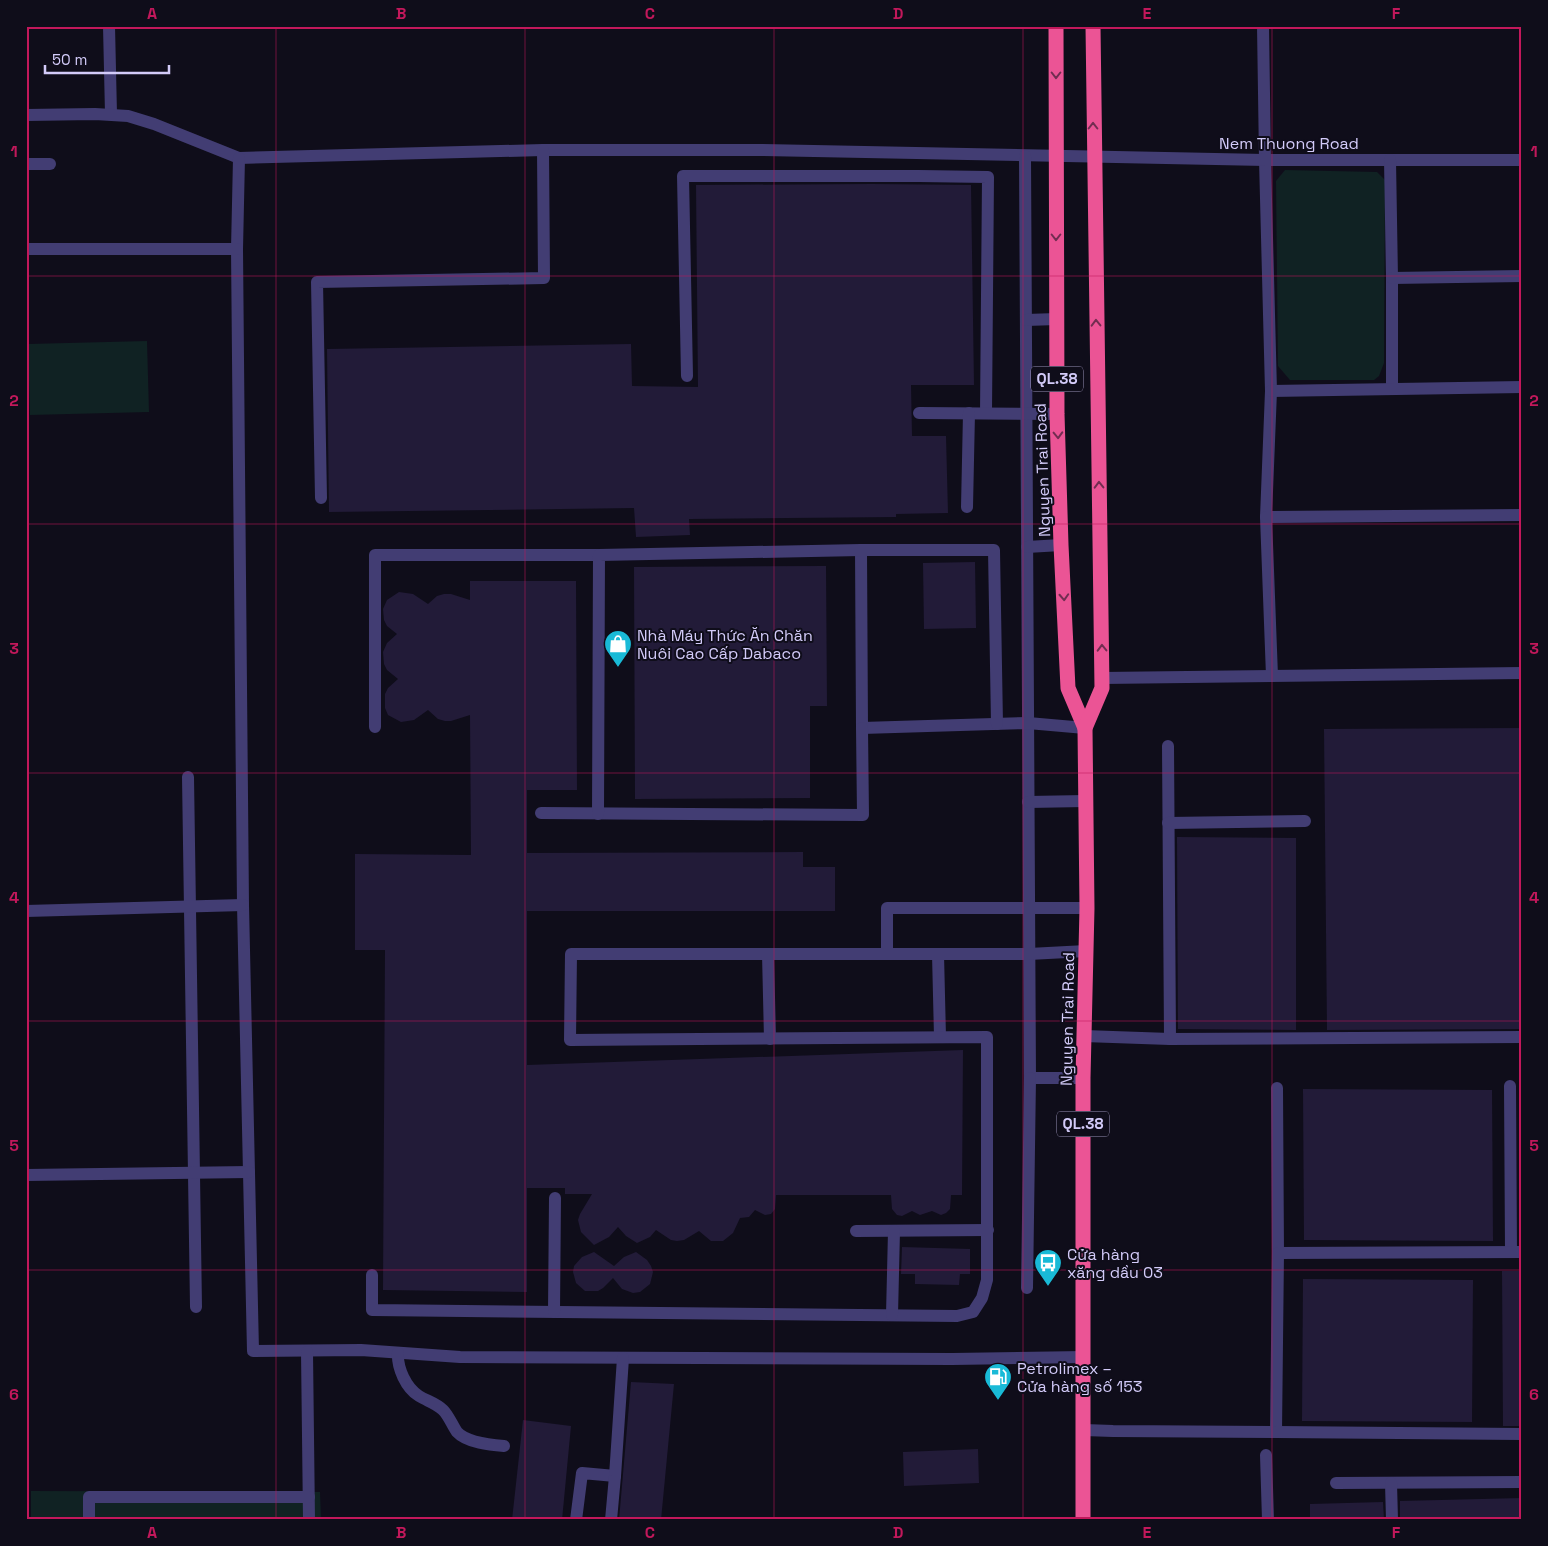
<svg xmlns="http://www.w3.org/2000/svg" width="1548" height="1546" font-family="'Space Grotesk',sans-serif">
	<rect width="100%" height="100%" fill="#0f0d1a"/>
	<g fill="#102223">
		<polygon points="1285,170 1377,172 1385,180 1384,363 1379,376 1374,380 1290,380 1278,366 1276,181"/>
		<polygon points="147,341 149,412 30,415 28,344"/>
		<polygon points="31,1491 320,1492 321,1520 31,1520"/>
	</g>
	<g fill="#221b38">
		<polygon points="872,184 971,185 974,385 911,385 912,436 946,436 948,513 896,514 896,517 689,519 690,535 636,537 634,508 329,512 327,349 631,344 632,386 698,387 696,185"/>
		<polygon points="975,562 976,628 924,629 923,563"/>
		<polygon points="826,566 827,706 810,706 810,798 635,799 634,567"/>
		<polygon points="470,581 576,581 577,790 527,790 527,853 803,852 803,867 835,867 835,911 527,911 527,1065 963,1050 962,1195 951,1195 950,1209 946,1213 941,1215 932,1211 920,1215 912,1211 902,1216 897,1215 892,1209 891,1195 776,1195 775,1209 771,1214 765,1215 755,1210 749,1217 740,1218 733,1233 723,1241 711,1241 699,1231 684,1240 677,1241 671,1240 656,1230 650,1237 637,1243 626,1236 618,1227 609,1237 594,1245 581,1232 578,1220 580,1214 592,1194 565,1194 565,1188 527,1188 527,1292 383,1290 385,950 355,950 355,854 471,855 470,715 451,721 445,721 438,719 428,710 414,720 401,722 388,715 385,708 385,694 388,688 398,679 387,670 384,664 383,652 387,643 397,634 387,626 384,620 383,609 387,600 399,592 413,594 428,604 437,596 444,594 451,594 470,600"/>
		<polygon points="1522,728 1522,1029 1327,1030 1324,729"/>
		<polygon points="1177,837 1296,838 1296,1030 1178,1029"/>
		<polygon points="1303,1089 1492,1090 1493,1241 1304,1240"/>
		<polygon points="902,1247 970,1249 970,1274 960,1274 959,1285 915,1284 915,1274 901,1274"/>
		<polygon points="594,1252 614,1266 624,1257 636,1252 647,1260 651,1266 653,1272 650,1284 640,1292 633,1293 622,1289 613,1278 603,1288 598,1291 585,1291 576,1283 573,1272 574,1266 582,1257"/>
		<polygon points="1502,1271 1522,1271 1522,1426 1503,1426"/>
		<polygon points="1303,1279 1473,1280 1472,1422 1302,1421"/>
		<polygon points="631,1382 674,1384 661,1520 619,1520"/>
		<polygon points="523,1420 571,1426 562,1520 512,1520"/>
		<polygon points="978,1449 979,1483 904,1486 903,1452"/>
		<polygon points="1522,1498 1522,1520 1400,1520 1400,1501"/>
		<polygon points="1383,1502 1384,1520 1310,1520 1310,1504"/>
	</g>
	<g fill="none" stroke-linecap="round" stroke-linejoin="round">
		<g stroke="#423d73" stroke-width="12">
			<polyline points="109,26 111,114"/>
			<polyline points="1263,26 1265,160 1271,391 1266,517 1272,676"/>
			<polyline points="26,115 95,114 128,116 154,124 239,158 543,150 763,150 1265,160 1522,160"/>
			<polyline points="1025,156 1030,1078 1083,1078"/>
			<polyline points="239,158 237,249 243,905 253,1351 361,1350 460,1357 952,1359 1084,1357"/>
			<polyline points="1390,160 1392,278 1392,388"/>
			<polyline points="26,164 50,164"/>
			<polyline points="26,249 237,249"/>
			<polyline points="1392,278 1522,276"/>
			<polyline points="1026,320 1057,319"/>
			<polyline points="687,376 683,176 919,176 988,177 986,413"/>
			<polyline points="1271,391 1522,387"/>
			<polyline points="919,413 1057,414"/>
			<polyline points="321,498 317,282 544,278 543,150"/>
			<polyline points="967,507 969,413"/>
			<polyline points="1266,517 1522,515"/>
			<polyline points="1027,547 1061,545"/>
			<polyline points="861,550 862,728 1028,723 1085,728"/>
			<polyline points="1102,678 1522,673"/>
			<polyline points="375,727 375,555 599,555"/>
			<polyline points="1168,746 1170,1039"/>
			<polyline points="188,777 196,1307"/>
			<polyline points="1028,802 1085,801"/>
			<polyline points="541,813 863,815 862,728"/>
			<polyline points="598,814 599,555 861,550 994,550 997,724"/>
			<polyline points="1168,823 1305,821"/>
			<polyline points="26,911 243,905"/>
			<polyline points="768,954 770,1039"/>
			<polyline points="887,954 887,908 1087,908"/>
			<polyline points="938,954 940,1037"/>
			<polyline points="1084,1036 1170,1039 1522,1037"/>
			<polyline points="1510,1086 1511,1252"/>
			<polyline points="1277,1088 1278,1253"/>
			<polyline points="26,1175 249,1172"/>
			<polyline points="856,1231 988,1230"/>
			<polyline points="372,1275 372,1310 957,1316 973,1312 982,1298 987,1280 987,1037 570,1040 571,954 1029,954 1086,951"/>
			<polyline points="1027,1288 1030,1078"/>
			<polyline points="554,1312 555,1198"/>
			<polyline points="892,1315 894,1231"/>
			<polyline points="307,1352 309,1520"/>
			<path d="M398 1353C397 1368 406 1388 419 1396 427 1401 436 1403 443 1410 449 1416 452 1425 457 1432 467 1443 491 1445 504 1446"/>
			<polyline points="1084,1430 1113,1431 1276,1432 1278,1253 1522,1252"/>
			<polyline points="1276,1432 1522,1434"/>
			<polyline points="1266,1455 1268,1520"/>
			<polyline points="1336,1483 1522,1482"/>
			<polyline points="1391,1483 1392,1520"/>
			<polyline points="89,1520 89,1497 309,1497"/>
			<polyline points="576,1520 582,1473 615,1476"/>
			<polyline points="611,1520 615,1476 623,1358"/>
		</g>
		<g stroke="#eb5495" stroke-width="15">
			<polyline points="1056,26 1057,414 1061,545 1068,688 1085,728"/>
			<polyline points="1083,1520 1083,1078 1087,908 1085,728 1102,688 1093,26"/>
		</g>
	</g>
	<defs><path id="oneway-chevron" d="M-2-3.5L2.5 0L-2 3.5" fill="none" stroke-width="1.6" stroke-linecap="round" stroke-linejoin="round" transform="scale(1.25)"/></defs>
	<g stroke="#722d51">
		<use href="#oneway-chevron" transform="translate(1056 75) rotate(90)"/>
		<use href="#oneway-chevron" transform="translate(1093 126) rotate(-90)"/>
		<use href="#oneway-chevron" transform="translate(1056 237) rotate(90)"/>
		<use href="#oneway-chevron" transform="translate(1096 323) rotate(-91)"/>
		<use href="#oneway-chevron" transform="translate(1058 435) rotate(88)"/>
		<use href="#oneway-chevron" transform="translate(1099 485) rotate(-91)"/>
		<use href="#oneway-chevron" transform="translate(1064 597) rotate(87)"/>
		<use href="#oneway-chevron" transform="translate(1102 648) rotate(-91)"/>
	</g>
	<path fill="none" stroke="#c2185b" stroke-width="1" stroke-opacity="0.55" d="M276 26V1520M525 26V1520M774 26V1520M1023 26V1520M1272 26V1520M26 276H1522M26 524H1522M26 773H1522M26 1021H1522M26 1270H1522"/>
	<defs>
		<symbol id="shop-pin" viewBox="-11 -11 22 30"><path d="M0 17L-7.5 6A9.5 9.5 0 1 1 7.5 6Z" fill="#19bad7" stroke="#0f0d1a"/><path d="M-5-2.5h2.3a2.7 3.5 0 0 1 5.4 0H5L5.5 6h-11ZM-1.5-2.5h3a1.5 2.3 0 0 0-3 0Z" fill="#fff"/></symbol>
		<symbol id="bus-pin" viewBox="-11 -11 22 30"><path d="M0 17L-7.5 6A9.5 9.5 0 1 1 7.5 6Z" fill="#19bad7" stroke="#0f0d1a"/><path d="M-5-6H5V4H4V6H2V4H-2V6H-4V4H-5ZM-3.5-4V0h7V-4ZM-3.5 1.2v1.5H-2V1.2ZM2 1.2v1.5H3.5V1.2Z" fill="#fff"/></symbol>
		<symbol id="fuel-pin" viewBox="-11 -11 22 30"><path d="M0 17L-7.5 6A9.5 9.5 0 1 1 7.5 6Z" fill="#19bad7" stroke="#0f0d1a"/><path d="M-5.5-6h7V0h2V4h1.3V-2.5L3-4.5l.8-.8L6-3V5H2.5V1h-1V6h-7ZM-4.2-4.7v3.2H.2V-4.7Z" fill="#fff"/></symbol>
	</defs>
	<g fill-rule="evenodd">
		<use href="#shop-pin" x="602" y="628" width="32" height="43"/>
		<use href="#bus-pin" x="1032" y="1247" width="32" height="43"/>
		<use href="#fuel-pin" x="982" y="1361" width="32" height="43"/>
	</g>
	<g text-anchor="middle" stroke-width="4" stroke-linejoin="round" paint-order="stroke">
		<g fill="#0f0d1a" stroke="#9892b6" stroke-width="1">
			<rect x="1031" y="366.5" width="52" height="25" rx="4"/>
			<rect x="1057" y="1111.5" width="52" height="25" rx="4"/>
		</g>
		<g font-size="15" font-weight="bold" fill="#d3cbf9">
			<text x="1057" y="384">QL.38</text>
			<text x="1083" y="1129">QL.38</text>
		</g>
		<g font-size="16" fill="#d3cbf9" stroke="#0f0d1a">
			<text x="1289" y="149">Nem Thuong Road</text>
			<text transform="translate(1042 470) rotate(-92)" y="6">Nguyen Trai Road</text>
			<text transform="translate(1067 1019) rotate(-89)" y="6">Nguyen Trai Road</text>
		</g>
		<g font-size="16" fill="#d3cbf9" stroke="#0f0d1a" text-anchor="start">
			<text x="637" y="641">Nhà Máy Thức Ăn Chăn<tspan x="637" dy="18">Nuôi Cao Cấp Dabaco</tspan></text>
			<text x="1067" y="1260">Cửa hàng<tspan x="1067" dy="18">xăng dầu 03</tspan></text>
			<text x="1017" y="1374">Petrolimex –<tspan x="1017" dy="18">Cửa hàng số 153</tspan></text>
		</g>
	</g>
	<rect width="1548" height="1546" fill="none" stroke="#0f0d1a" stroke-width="55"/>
	<path d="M45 65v8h124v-8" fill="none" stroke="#d3cbf9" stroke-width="2.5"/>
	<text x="52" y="65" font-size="15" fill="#d3cbf9" stroke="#0f0d1a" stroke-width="4" paint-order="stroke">50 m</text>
	<rect x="28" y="28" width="1492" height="1490" fill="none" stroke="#c2185b" stroke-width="2"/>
	<g font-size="16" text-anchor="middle" font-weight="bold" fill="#c2185b">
		<text x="152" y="19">A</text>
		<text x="401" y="19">B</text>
		<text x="650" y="19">C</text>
		<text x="898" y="19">D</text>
		<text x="1147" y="19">E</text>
		<text x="1396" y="19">F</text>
		<text x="14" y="157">1</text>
		<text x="1534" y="157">1</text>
		<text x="14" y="406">2</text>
		<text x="1534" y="406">2</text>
		<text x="14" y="654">3</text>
		<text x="1534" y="654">3</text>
		<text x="14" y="903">4</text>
		<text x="1534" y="903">4</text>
		<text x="14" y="1151">5</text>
		<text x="1534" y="1151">5</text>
		<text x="14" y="1400">6</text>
		<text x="1534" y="1400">6</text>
		<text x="152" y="1538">A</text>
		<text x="401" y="1538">B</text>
		<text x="650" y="1538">C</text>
		<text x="898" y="1538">D</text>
		<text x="1147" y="1538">E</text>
		<text x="1396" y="1538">F</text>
	</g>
</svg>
